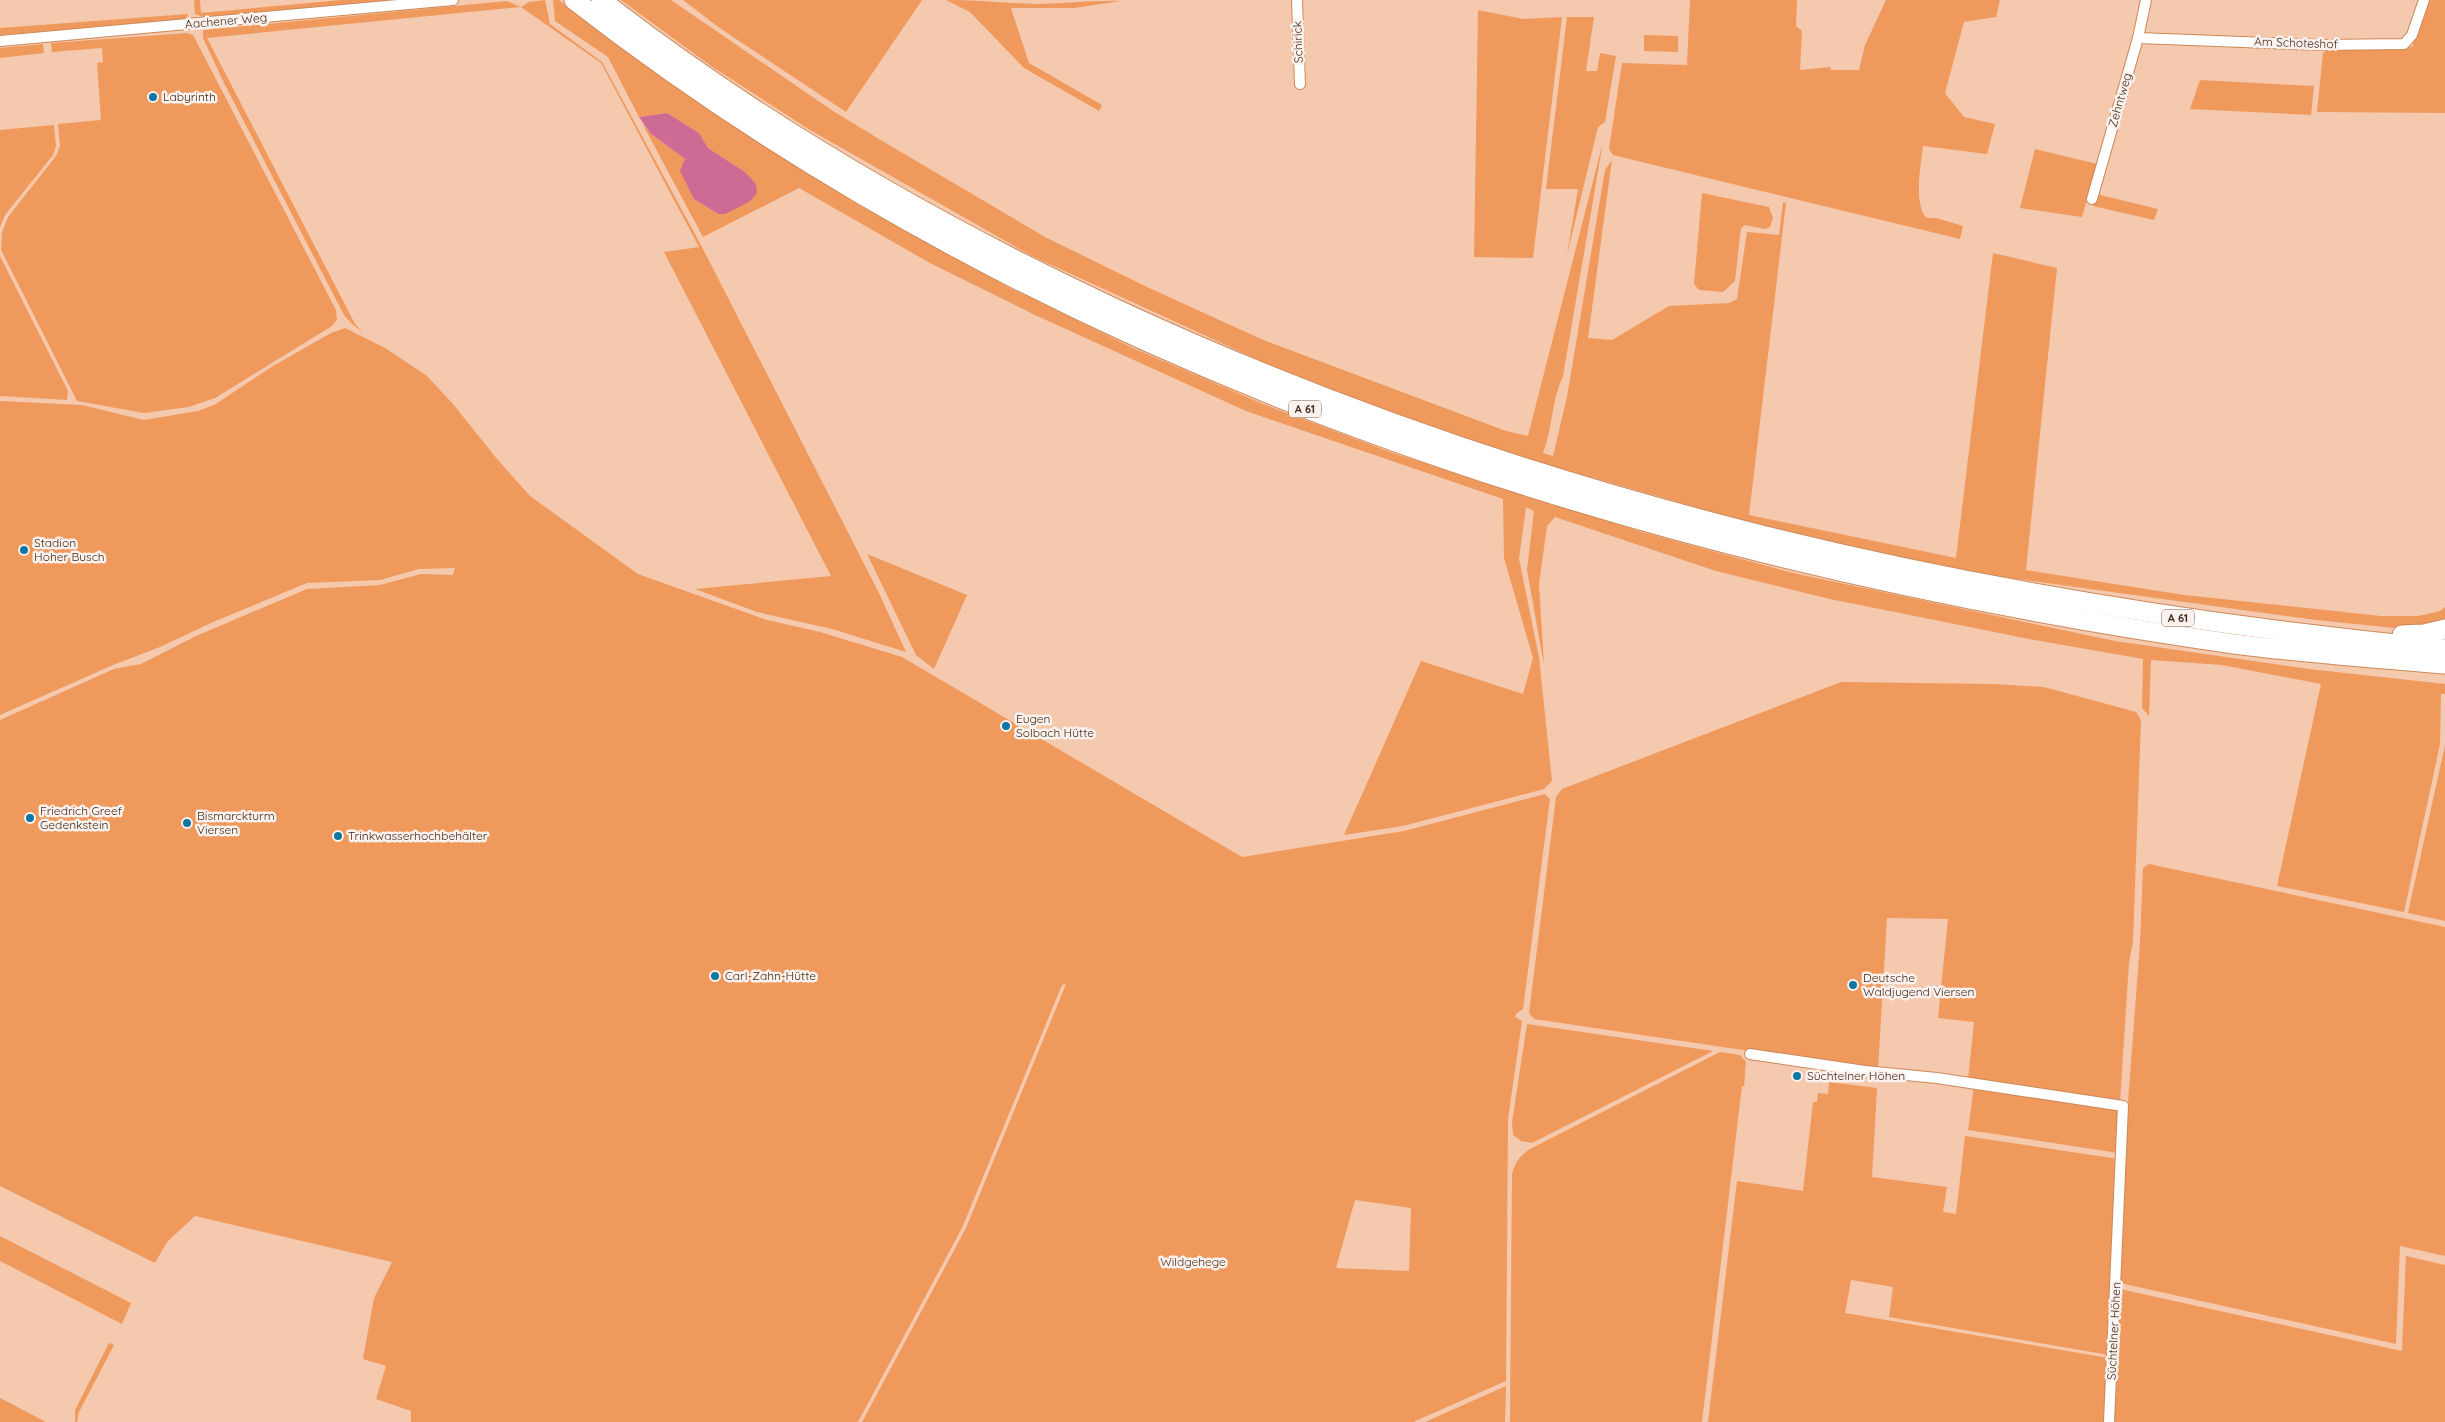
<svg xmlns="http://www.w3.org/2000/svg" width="2445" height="1422" font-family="Quicksand,sans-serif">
	<rect width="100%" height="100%" fill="#f5c9ad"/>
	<g fill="#ef995d" fill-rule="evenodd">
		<polygon points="194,0 200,0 201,13 341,0 403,0 207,18 195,14"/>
		<polygon points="545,0 550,24 602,62 702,247 878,591 906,652 832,629 757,612 695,589 831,576 664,252 699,247 601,63 521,7 207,38 355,324 363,332 352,324 344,315 224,83 203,38 203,30 507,1 521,7 529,2"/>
		<polygon points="553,0 559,0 632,55 725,121 858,205 1010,288 1135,349 1263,404 1393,453 1642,532 1793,573 1859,587 2115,641 2309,669 2445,684 2445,694 2441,694 2440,744 2404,912 2277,886 2321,684 2222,665 2151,660 2149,716 2142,708 2143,659 2029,639 1830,599 1716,571 1555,517 1547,526 1539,584 1544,665 1527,570 1534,511 1526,507 1519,559 1539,657 1552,781 1544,789 1403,826 1344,835 1421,661 1523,694 1533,658 1504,558 1503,499 1246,411 1035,315 930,263 799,188 703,237 642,123 651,134 685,159 694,199 718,214 745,172 708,148 699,133 667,113 639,117 608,57 555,21"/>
		<path d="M621 0H671L833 111 884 142 1045 237 1147 287 1261 339 1506 431 1528 436 1603 142 1563 376C1551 402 1553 427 1543 453L1553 456 1567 397 1605 170 1612 160 1588 338 1612 340 1669 306 1729 303 1737 299 1747 232 1779 235 1783 202 1786 203 1749 515 1956 558 1993 253 2057 268 2026 570 2184 595 2381 616H2418L2440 611 2445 607V620L2421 628H2395L2316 620 1995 576 1881 553 1738 519 1449 437 1278 369 1032 256 810 130 711 66Z"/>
		<polygon points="683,0 922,0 846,112 721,29"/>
		<path d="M946 0C976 0 1006 3 1036 4 1064 4 1093 0 1121 1L1074 8H1011L1029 63 1102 105 1099 111 1024 68 970 12Z"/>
		<path d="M1690 0H1797L1796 26 1802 31 1800 70 1830 67 1831 70H1859L1865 45 1886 0H2000L1996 17 1964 22 1945 93 1964 117 1995 124 1987 154 1923 146C1921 164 1913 206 1927 218H1936L1963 226 1960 239 1613 155 1609 149 1622 63 1687 65Z"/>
		<polygon points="2428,0 2445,0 2445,113 2317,112 2323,53 2329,48 2412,47"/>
		<polygon points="1478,10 1523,19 1562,17 1533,258 1474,257"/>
		<polygon points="188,14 187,20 0,35 0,28"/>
		<polygon points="1567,17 1594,17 1586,71 1597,71 1600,53 1616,56 1605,122 1598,127 1567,255 1578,189 1546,189"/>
		<polygon points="187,33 193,35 336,310 337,320 332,326 215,398 189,407 144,413 77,401 1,250 2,232 8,217 56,156 60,146 58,124 101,120 97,63 103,62 102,48 52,52 51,43"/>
		<polygon points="1644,35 1678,36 1678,52 1644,51"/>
		<polygon points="43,44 44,53 0,58 0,48"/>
		<polygon points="2200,80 2314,86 2311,115 2190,109"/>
		<polygon points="54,125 56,146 53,155 5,215 0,227 0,130"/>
		<polygon points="2035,149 2097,164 2082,217 2020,208"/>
		<polygon points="1702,193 1769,207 1773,218 1770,227 1765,229 1745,225 1741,228 1735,281 1723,292 1699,290 1694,284"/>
		<polygon points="2096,194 2158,209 2154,220 2093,206"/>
		<polygon points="0,256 68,391 67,400 0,396"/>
		<path d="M345 328 385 348 427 376 453 404 497 459 530 496 638 574 767 620 820 632 902 657 1242 857 1404 831 1545 794 1550 799 1523 1009 1517 1013 1515 1017 1522 1021 1508 1119 1506 1381 1413 1422H862L966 1228 1066 984 1062 985 962 1228 858 1422H411V1411L376 1399 386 1366 363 1359 374 1298 392 1262 195 1216 167 1242 155 1263 0 1186V720L114 669 141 664 196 636 307 589 380 585 421 574 453 575 455 568 419 569 380 580 307 583 211 623 160 647 113 665 0 715V401L82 405 144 420 198 411 214 405 273 366 331 333ZM1355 1200 1411 1208 1409 1271 1336 1268Z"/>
		<polygon points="867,554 967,595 934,669 916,655"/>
		<polygon points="1841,682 1993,684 2044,687 2136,712 2141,720 2133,941 2129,963 2120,1102 1968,1080 1974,1022 1938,1018 1948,919 1887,918 1878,1070 1534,1019 1529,1013 1556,797 1562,789"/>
		<polygon points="2445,718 2445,921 2408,913 2445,745"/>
		<polygon points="2149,864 2445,927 2445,1256 2400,1246 2396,1344 2120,1283 2128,1102 2140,943 2143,868"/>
		<polygon points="1527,1024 1713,1051 1532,1143 1521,1141 1513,1135 1512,1122"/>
		<path d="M1720 1052 1740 1055 1746 1062 1744 1086H1742L1702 1422H1510L1512 1174C1515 1162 1520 1156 1530 1149Z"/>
		<polygon points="1829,1082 1877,1088 1872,1177 1947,1187 1943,1212 1956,1214 1965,1136 2118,1159 2109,1355 1889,1317 1893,1287 1851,1280 1845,1313 2109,1358 2105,1422 1708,1422 1737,1181 1803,1191 1813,1102 1817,1102 1818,1093 1828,1094"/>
		<polygon points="1974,1086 2114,1106 2120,1113 2118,1153 1968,1130"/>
		<polygon points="0,1236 131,1303 122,1324 0,1261"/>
		<polygon points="2406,1256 2445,1265 2445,1422 2114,1422 2120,1289 2402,1351"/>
		<polygon points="109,1343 114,1345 79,1412 77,1422 75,1422 75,1410"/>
		<polygon points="1506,1386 1505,1422 1425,1422"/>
		<polygon points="0,1398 46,1422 0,1422"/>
	</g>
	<polygon fill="#ce6b95" points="667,113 699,133 708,148 745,172 756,184 757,193 749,202 725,214 718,214 694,199 680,171 685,159 651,134 639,117"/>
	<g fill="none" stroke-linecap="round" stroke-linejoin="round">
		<defs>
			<g id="street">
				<polyline points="1297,0 1300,84"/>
				<polyline points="2138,38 2322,45 2404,44 2412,35 2424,0"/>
				<polyline points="0,41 453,0"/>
				<polyline points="2092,199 2138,38 2146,0"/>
				<polyline points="1750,1054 1865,1071 1937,1078 2123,1106 2109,1422"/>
			</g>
			<g id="highway">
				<path d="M574 0C1050 370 1643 560 2234 644 2304 653 2374 658 2445 664"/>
				<path d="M601 0C758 122 933 223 1112 307 1537 505 1980 604 2445 649"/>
				<polyline points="2402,635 2424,634 2445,629"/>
			</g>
		</defs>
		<use href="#street" stroke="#cc8859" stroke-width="12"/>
		<use href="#highway" stroke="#cc8859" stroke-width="21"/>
		<use href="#street" stroke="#fff" stroke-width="10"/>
		<use href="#highway" stroke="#fff" stroke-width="19"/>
	</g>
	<g fill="#1076a2" stroke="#faf2ee" stroke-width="2">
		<circle cx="153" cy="97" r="5"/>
		<circle cx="24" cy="550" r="5"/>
		<circle cx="1006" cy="726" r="5"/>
		<circle cx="30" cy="818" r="5"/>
		<circle cx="187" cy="823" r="5"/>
		<circle cx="338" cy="836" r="5"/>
		<circle cx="715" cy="976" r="5"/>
		<circle cx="1853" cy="985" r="5"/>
		<circle cx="1797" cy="1076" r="5"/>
	</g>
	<g text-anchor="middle" stroke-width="5" stroke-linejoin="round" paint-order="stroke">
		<g fill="#faf2ee" stroke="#7b6556" stroke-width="1">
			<rect x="1289" y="400.5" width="32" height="17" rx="4"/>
			<rect x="2162" y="609.5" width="32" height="17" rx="4"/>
		</g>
		<g font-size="11" font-weight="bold" fill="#442915">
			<text x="1305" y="413">A 61</text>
			<text x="2178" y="622">A 61</text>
		</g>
		<g font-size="12" fill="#442915" stroke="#faf2ee">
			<text transform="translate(226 21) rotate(-5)" y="4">Aachener Weg</text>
			<text transform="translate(1298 42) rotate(-92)" y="4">Schirick</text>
			<text transform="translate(2296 43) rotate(2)" y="4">Am Schoteshof</text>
			<text transform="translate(2120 100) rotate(-74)" y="4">Zehntweg</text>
			<text transform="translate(2114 1331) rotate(-87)" y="4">Süchtelner Höhen</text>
		</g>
		<g font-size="12" fill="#442915" stroke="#faf2ee" text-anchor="start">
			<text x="163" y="101">Labyrinth</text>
			<text x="34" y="547">Stadion<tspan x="34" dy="14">Hoher Busch</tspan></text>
			<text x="1016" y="723">Eugen<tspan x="1016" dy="14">Solbach Hütte</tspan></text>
			<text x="40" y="815">Friedrich Greef<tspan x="40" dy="14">Gedenkstein</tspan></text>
			<text x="197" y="820">Bismarckturm<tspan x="197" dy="14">Viersen</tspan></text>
			<text x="348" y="840">Trinkwasserhochbehälter</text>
			<text x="725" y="980">Carl-Zahn-Hütte</text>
			<text x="1863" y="982">Deutsche<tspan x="1863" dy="14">Waldjugend Viersen</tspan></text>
			<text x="1807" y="1080">Süchtelner Höhen</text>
		</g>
		<g font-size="12" fill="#553117" stroke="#faf2ee">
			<text x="1193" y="1266">Wildgehege</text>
		</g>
	</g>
</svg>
